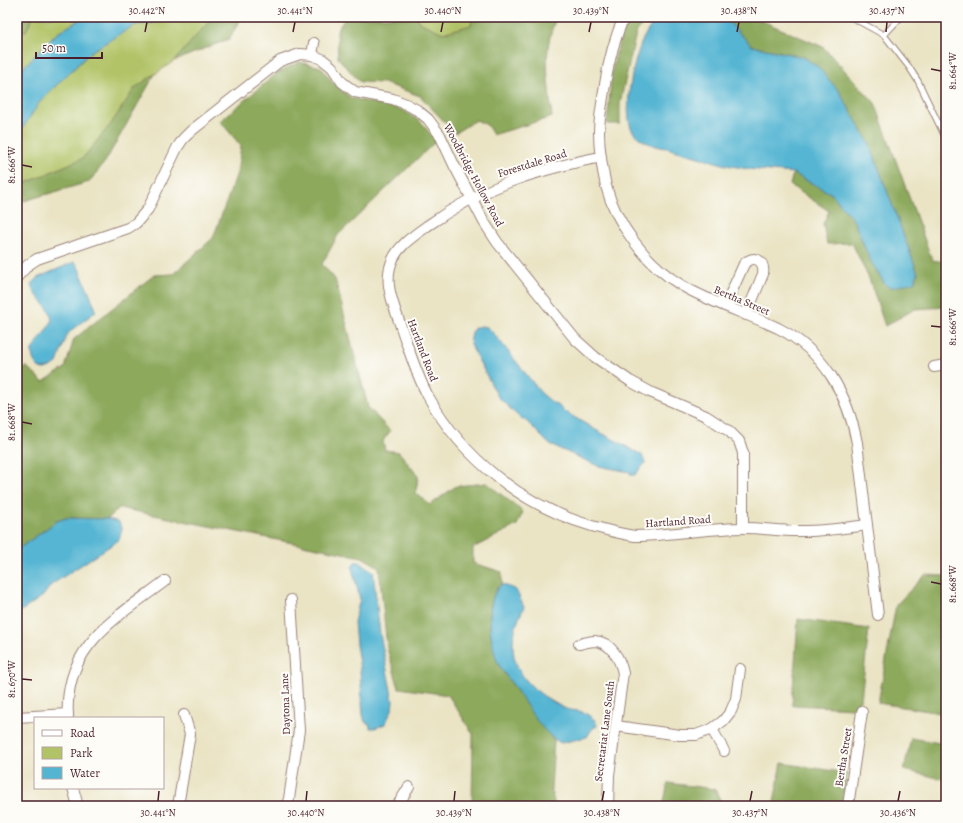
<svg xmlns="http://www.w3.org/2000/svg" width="963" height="823" font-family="Alegreya,serif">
	<rect width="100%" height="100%" fill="#fdfcf7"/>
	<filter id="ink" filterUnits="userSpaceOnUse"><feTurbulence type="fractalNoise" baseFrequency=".025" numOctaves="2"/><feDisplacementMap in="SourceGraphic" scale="8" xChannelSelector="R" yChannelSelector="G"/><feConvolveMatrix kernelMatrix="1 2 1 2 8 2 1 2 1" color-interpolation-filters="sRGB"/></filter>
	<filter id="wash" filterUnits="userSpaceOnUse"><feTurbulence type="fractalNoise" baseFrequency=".012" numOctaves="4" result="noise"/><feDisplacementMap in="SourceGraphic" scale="16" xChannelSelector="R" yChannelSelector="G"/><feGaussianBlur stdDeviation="0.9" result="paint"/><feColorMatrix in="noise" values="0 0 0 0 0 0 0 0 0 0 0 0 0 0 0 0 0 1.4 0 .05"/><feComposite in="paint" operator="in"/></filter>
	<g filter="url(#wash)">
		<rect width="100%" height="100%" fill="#eae4c5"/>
		<g fill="#b1c366" stroke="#7e7148">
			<polygon points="33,17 84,17 56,34 17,74 17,36 26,31"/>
			<polygon points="177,17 213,17 174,61 135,88 111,124 83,158 17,187 17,137 41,100 92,51 135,25 167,21"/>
			<polygon points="417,17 473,17 472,25 443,33 419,22"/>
		</g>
		<g fill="#8ca95b" stroke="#6b6443">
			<polygon points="17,17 33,17 26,31 17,36"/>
			<polygon points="213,17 242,17 229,39 174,61"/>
			<path d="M346 17H417L419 22 443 33 471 25 473 17H557C541 49 549 83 552 117L493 135 487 125 476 120 455 133 420 96 384 83 360 82 338 58 337 30Z"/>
			<polygon points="632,17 647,17 636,33 620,103 620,124 607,124 612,70 622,31"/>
			<polygon points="724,17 753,17 823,47 875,103 932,260 946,262 946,307 915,309 885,326 870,281 852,243 827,244 823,224 829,211 790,185 793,173 832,194 854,221 870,260 884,283 914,282 918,274 870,145 839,91 803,57 752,46"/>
			<polygon points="299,62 321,67 333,83 351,98 403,110 421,122 436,141 338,235 322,264 335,279 368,407 390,431 383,441 385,450 399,452 418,476 416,493 430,505 456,486 487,483 523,512 517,525 473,548 473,563 502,572 502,584 497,588 491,604 490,632 499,665 535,717 554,740 551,789 555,806 569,806 472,806 473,734 448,695 399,688 387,648 379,567 362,557 119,508 108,519 66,518 57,521 17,550 17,377 26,366 43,382 65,368 74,339 154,275 173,274 213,238 237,173 241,146 220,121 277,73"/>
			<polygon points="155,74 105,162 89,182 17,203 17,187 83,158 111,124 135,88"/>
			<polygon points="925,575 946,576 946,714 878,703 896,605"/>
			<polygon points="798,619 869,629 861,699 853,708 792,705"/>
			<polygon points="911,738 946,744 946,780 904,770"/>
			<polygon points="782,763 847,773 842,806 773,806"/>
			<polygon points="668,783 715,789 723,806 663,806"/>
		</g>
		<g fill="#54b5d3" stroke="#4f6a7f">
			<polygon points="84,17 177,17 167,21 135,25 92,51 41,100 17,137 17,74 56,34"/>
			<path d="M659 17H724L752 46 803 57 817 66 839 91 870 145 918 274 914 282 890 288 884 283 870 260 854 221 832 194 793 173 748 169 726 165 667 148C655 147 638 141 632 130 622 110 634 57 644 37 648 29 653 23 659 17Z"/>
			<path d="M74 262 77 264 95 307V312L74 328 67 335 57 363C54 365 49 368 45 369 36 370 31 357 32 350L51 323C55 308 34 299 31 284L37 278Z"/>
			<polygon points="481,326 487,327 496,336 541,393 553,403 559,406 562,410 596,430 642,455 645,463 635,475 631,475 630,472 598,466 549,444 525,420 520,418 498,397 470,344 472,332 474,328"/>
			<polygon points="66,518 108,519 119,522 122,529 119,540 51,585 43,596 17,614 17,550 57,521"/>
			<polygon points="355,562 359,562 373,571 380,634 393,701 392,710 385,724 375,728 370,728 370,725 365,722 363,715 360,669 356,645 354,622 360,599 352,568"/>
			<path d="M502 584 516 590 524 607C521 614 517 622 515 630 505 669 533 692 564 708 570 711 577 710 583 712 587 713 591 718 595 720L597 726 592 729 587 737 561 743C542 734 527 705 515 688 510 680 503 673 499 665 490 647 483 598 502 584Z"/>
		</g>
	</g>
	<g filter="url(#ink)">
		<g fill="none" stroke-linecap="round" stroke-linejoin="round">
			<defs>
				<g id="service">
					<polyline points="851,17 884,35 901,17"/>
					<polyline points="884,35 909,67 918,81 946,139"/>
				</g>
				<g id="minor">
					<path d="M624 17C614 39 609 60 605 84 603 100 599 116 599 132 599 150 602 168 606 186 616 224 647 265 681 285 711 303 746 313 778 328 824 351 848 395 857 443L878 615"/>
					<polyline points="312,55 314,43"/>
					<path d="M601 157C535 170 482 187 427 226 414 236 400 244 393 259 382 282 394 305 401 327 409 350 416 374 428 396 463 459 523 506 592 526 606 530 621 534 635 536 645 536 656 535 666 534 692 532 718 528 744 528 762 528 779 531 797 531 820 532 843 528 867 525"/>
					<polyline points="17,277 28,265 37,259 128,228 136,223 148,209 177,148 183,139 191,131 280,61 300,54 312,55 322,59 332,67 342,82 355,92 393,99 406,104 417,110 428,119 440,135 454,165 484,222 497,242 575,339 595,357 630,381 650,392 706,416 729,431 739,441 743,453 743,528"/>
					<path d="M725 306 744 264C754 254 765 260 763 274L746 315"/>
					<polyline points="934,367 946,365"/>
					<path d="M579 644C584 643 590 641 595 641 611 642 620 659 623 673L609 775 608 806"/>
					<polyline points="17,717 68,714"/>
					<path d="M68 718C63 646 115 619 165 581"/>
					<polyline points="616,726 680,735 696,735 712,729 723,721 731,711 736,699 740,669"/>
					<polyline points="712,729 724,751"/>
					<polyline points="73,788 78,806"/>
					<polyline points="178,806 190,734 184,715"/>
					<polyline points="286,806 289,799 299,730 291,600"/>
					<polyline points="399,806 399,803 409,787"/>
					<polyline points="848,806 862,712"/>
				</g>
			</defs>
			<use href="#service" stroke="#9a8278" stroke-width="7"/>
			<use href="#minor" stroke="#9a8278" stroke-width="12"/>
			<use href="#service" stroke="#fff" stroke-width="5"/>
			<use href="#minor" stroke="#fff" stroke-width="10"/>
		</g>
	</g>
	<path fill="none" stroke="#4a1f2b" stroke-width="1.5" d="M145 32 147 22M293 32 295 22M441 32 443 22M589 32 591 22M737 32 739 22M886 32 887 22M931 69 941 71M22 165 32 167M931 326 941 327M22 422 32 424M931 582 941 584M22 679 32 680M158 801 159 791M306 801 307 791M454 801 455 791M602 801 604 791M750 801 752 791M898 801 900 791"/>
	<g text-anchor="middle" stroke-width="4" stroke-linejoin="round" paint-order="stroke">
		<g font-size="11" fill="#4a1f2b" stroke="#fdfcf7">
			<text transform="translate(532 163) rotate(-17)" y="4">Forestdale Road</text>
			<text transform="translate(474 175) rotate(62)" y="4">Woodbridge Hollow Road</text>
			<text transform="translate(742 300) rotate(23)" y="4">Bertha Street</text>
			<text transform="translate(423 350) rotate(69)" y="4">Hartland Road</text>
			<text transform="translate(678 521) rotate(-4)" y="4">Hartland Road</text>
			<text transform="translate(285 704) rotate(-92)" y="4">Daytona Lane</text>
			<text transform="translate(604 731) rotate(-83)" y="4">Secretariat Lane South</text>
			<text transform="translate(843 757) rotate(-81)" y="4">Bertha Street</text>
		</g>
	</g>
	<rect width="963" height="823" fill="none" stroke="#fdfcf7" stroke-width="44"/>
	<rect x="34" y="717" width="130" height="72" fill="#fdfcf7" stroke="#b5a4a5"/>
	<rect x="42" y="730" width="20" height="6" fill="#ffffff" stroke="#b5a4a5"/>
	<text x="70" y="737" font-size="12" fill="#4a1f2b">Road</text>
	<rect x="42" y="747" width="20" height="12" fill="#b1c366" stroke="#b5a4a5"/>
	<text x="70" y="757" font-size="12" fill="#4a1f2b">Park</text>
	<rect x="42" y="767" width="20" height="12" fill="#54b5d3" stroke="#b5a4a5"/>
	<text x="70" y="777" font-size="12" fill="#4a1f2b">Water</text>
	<path d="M36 52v6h66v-6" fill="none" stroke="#4a1f2b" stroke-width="2"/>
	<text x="42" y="52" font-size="12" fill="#4a1f2b" stroke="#fdfcf7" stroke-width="3" paint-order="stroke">50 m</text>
	<rect x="22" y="22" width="919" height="779" fill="none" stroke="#4a1f2b" stroke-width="1.5"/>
	<g font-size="10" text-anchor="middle" fill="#4a1f2b">
		<text x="147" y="14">30.442°N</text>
		<text x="295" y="14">30.441°N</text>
		<text x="443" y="14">30.440°N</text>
		<text x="591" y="14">30.439°N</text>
		<text x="739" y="14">30.438°N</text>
		<text x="887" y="14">30.437°N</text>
		<text transform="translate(952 71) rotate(-90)" y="4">81.664°W</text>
		<text transform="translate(11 165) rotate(-90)" y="4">81.666°W</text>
		<text transform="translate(952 327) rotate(-90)" y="4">81.666°W</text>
		<text transform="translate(11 422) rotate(-90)" y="4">81.668°W</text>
		<text transform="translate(952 584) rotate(-90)" y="4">81.668°W</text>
		<text transform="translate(11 679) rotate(-90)" y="4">81.670°W</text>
		<text x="158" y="816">30.441°N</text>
		<text x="306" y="816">30.440°N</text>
		<text x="454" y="816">30.439°N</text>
		<text x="602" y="816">30.438°N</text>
		<text x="750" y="816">30.437°N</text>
		<text x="898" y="816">30.436°N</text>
	</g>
</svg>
